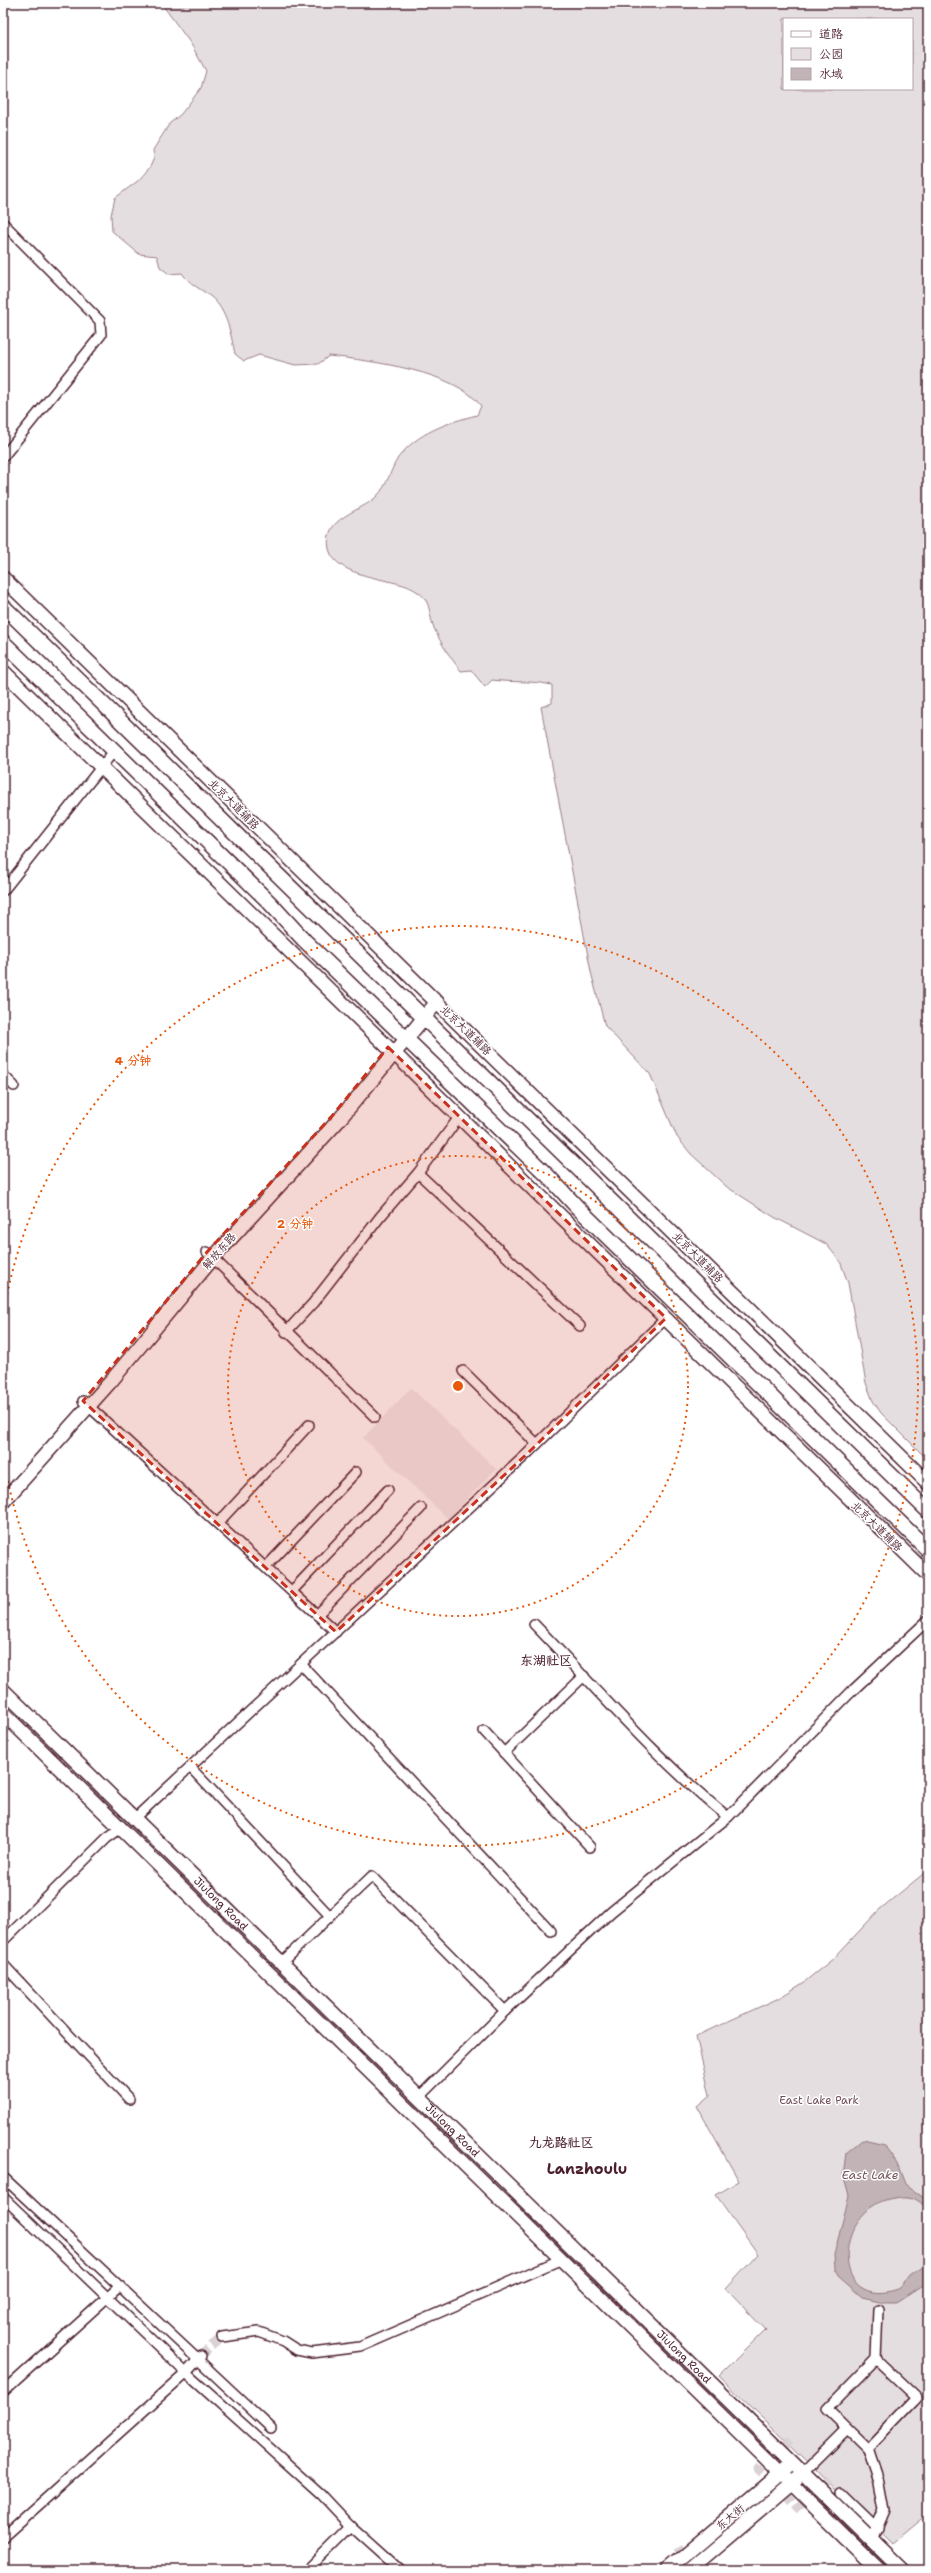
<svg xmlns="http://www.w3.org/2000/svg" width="931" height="2573" font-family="'Shantell Sans','LXGW WenKai TC',sans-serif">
	<rect width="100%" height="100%" fill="#fff"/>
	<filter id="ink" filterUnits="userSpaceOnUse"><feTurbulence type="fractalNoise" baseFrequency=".025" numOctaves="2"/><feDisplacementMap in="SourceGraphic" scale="8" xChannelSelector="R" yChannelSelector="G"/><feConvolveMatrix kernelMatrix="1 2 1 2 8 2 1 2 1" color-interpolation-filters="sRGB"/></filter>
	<g filter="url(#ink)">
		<polygon fill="#f2eeef" points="411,1388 496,1469 448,1519 363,1438"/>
		<g fill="#e5dee0" stroke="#987e86" fill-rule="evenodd">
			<path d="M161 3H928V1460L881 1413 873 1401 866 1383 848 1283 840 1261 826 1244 774 1217 727 1187 691 1154 677 1137 650 1074 605 1026 591 972 541 707 552 703V685C530 680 514 683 492 680L485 687 471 670 461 671C450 657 441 644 434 628 427 610 433 599 411 588 392 578 336 578 329 549 322 517 361 512 376 497 388 485 390 470 398 458 416 433 449 422 477 415L481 406C456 371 371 361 329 356L318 364 295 365 259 355 244 361 235 354C231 335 227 310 211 297 200 288 190 285 182 273L169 274 160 267 157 256 139 254 112 231 111 215 115 198 139 180 150 167 154 158 153 150 170 123 181 114 201 88 206 71 191 44ZM784 19H912V89H784Z"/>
			<polygon points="928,1870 928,2504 926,2515 891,2544 719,2376 765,2330 726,2289 758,2254 716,2195 739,2181 697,2106 710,2095 696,2036 779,1998 803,1983 834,1958 879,1910"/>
		</g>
		<path fill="#c1b3b6" stroke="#91787e" d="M862 2140 884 2145 897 2163 905 2184 928 2201V2210C917 2198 911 2195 894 2198 834 2207 829 2310 895 2290 903 2288 905 2281 910 2275 915 2271 923 2268 928 2263V2282L897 2302H884L862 2297 838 2276 835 2270 834 2255 849 2196 843 2175 846 2153Z"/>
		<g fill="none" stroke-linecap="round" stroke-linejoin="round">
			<g stroke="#dbd2d5" stroke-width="9" stroke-dasharray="9 4.5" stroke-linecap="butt">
				<polyline points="201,2355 222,2337"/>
				<polyline points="790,2440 758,2470 800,2511"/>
				<polyline points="804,2504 829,2481"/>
				<polyline points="676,2547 687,2559"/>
				<polyline points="677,2570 763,2497"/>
			</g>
			<defs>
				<g id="street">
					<polyline points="3,223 100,321 101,335 3,457"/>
					<polyline points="3,891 114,751"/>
					<polyline points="3,1075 14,1086"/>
					<polyline points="418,1173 580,1326"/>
					<polyline points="207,1252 375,1417"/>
					<polyline points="286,1332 313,1303 380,1217 418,1173 460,1116"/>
					<polyline points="463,1371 537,1444"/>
					<polyline points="83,1401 336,1632"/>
					<polyline points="218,1523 309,1425"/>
					<polyline points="266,1567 356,1472"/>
					<polyline points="292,1591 388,1490"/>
					<polyline points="317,1615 421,1508"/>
					<path d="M534 1624C597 1689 657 1760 728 1817"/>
					<polyline points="301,1664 551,1931"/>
					<polyline points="484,1731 590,1847"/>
					<polyline points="504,1753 584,1676"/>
					<polyline points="191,1768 330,1916"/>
					<polyline points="134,1819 529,1452 666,1318"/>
					<polyline points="3,1941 107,1838 121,1828"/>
					<polyline points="281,1963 372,1876 505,2011"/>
					<polyline points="3,1964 129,2099"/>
					<polyline points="419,2097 505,2011 611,1912 728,1817 851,1692 928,1620"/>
					<polyline points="3,2177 271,2428"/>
					<polyline points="3,2197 186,2373 321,2494 351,2526 400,2570"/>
					<polyline points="222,2337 259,2332 283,2341 297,2350 312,2353 360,2347 562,2259"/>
					<polygon points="876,2359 917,2398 868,2449 827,2409"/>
					<polyline points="876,2359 878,2309"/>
					<polyline points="3,2392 120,2286"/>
					<polyline points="868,2449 879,2482 884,2509 871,2540"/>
					<polyline points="803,2473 847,2429"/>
					<polyline points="841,2493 877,2528"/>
					<polyline points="3,2537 186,2373 201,2356"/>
					<polyline points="307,2570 351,2526"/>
				</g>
				<g id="secondary">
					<polyline points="3,578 928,1483"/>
					<polyline points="3,671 928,1575"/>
					<polyline points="3,1502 112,1380 213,1258 338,1121 437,1002"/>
					<path id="s1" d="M3 1690 902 2570"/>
					<polyline points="3,1713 879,2570"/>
					<polyline points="667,2570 787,2468"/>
					<polyline points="689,2570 796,2479"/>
				</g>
				<g id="primary">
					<polyline points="3,606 928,1511"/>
					<polyline points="3,642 269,902 304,940 549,1177 578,1208 928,1550"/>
				</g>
			</defs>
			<use href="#street" stroke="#4a1f2b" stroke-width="12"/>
			<use href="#secondary" stroke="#4a1f2b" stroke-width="16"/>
			<use href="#primary" stroke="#4a1f2b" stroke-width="17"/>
			<use href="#street" stroke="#fff" stroke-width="9"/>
			<use href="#secondary" stroke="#fff" stroke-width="13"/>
			<use href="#primary" stroke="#fff" stroke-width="14"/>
		</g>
	</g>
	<path fill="#c8321e" fill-opacity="0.2" stroke="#c8321e" stroke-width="3" stroke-dasharray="8 5" stroke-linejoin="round" d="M388 1047 666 1318 529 1452 336 1632 83 1401 207 1252 332 1116Z"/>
	<g fill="none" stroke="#e8590c" stroke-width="2" stroke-dasharray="2 4">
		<circle cx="458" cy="1386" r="230"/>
		<path d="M3 1318A460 460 0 1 1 3 1454"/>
	</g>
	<g text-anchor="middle" stroke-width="3" stroke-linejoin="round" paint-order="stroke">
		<g font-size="11" fill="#4a1f2b" stroke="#fff">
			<text transform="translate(234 804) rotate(45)" y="4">北京大道辅路</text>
			<text transform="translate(466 1030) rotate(44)" y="4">北京大道辅路</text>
			<text transform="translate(219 1251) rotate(-49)" y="4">解放东路</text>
			<text transform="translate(698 1257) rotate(45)" y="4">北京大道辅路</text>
			<text transform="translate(877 1526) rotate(44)" y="4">北京大道辅路</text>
			<text dy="4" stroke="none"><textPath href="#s1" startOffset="305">Jiulong Road</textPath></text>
			<text dy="4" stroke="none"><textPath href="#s1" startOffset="629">Jiulong Road</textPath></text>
			<text dy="4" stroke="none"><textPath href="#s1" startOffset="953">Jiulong Road</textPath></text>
			<text transform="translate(730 2517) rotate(-40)" y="4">东大街</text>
		</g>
		<g font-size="11" fill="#714f58" stroke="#fff">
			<text x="819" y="2104">East Lake Park</text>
		</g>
		<g font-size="12" font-style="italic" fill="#74535c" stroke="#fff">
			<text x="870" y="2179">East Lake</text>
		</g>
		<g font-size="13" font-weight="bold" fill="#4a1f2b" stroke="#fff">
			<text x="546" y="1665">东湖社区</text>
			<text x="561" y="2147">九龙路社区</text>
		</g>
		<g font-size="15" font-weight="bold" fill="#4a1f2b" stroke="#fff">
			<text x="587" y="2174">Lanzhoulu</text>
		</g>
	</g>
	<circle cx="458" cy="1386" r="6" fill="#e8590c" stroke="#fff" stroke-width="2"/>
	<g font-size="12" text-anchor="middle" font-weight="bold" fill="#e8590c" stroke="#fff" stroke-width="3" stroke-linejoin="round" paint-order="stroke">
		<text x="133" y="1065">4 分钟</text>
		<text x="295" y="1228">2 分钟</text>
	</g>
	<rect width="931" height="2573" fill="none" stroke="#fff" stroke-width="16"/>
	<rect x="8" y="8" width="915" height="2557" fill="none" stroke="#4a1f2b" stroke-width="1.5" filter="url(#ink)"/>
	<rect x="783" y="18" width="130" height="72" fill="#ffffff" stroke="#b7a5aa"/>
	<rect x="791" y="31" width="20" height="6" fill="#ffffff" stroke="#b7a5aa"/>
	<text x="819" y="38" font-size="12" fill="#4a1f2b">道路</text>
	<rect x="791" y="48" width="20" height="12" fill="#e5dee0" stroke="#b7a5aa"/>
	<text x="819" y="58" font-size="12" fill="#4a1f2b">公园</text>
	<rect x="791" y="68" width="20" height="12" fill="#c1b3b6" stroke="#b7a5aa"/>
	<text x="819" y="78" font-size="12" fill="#4a1f2b">水域</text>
</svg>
